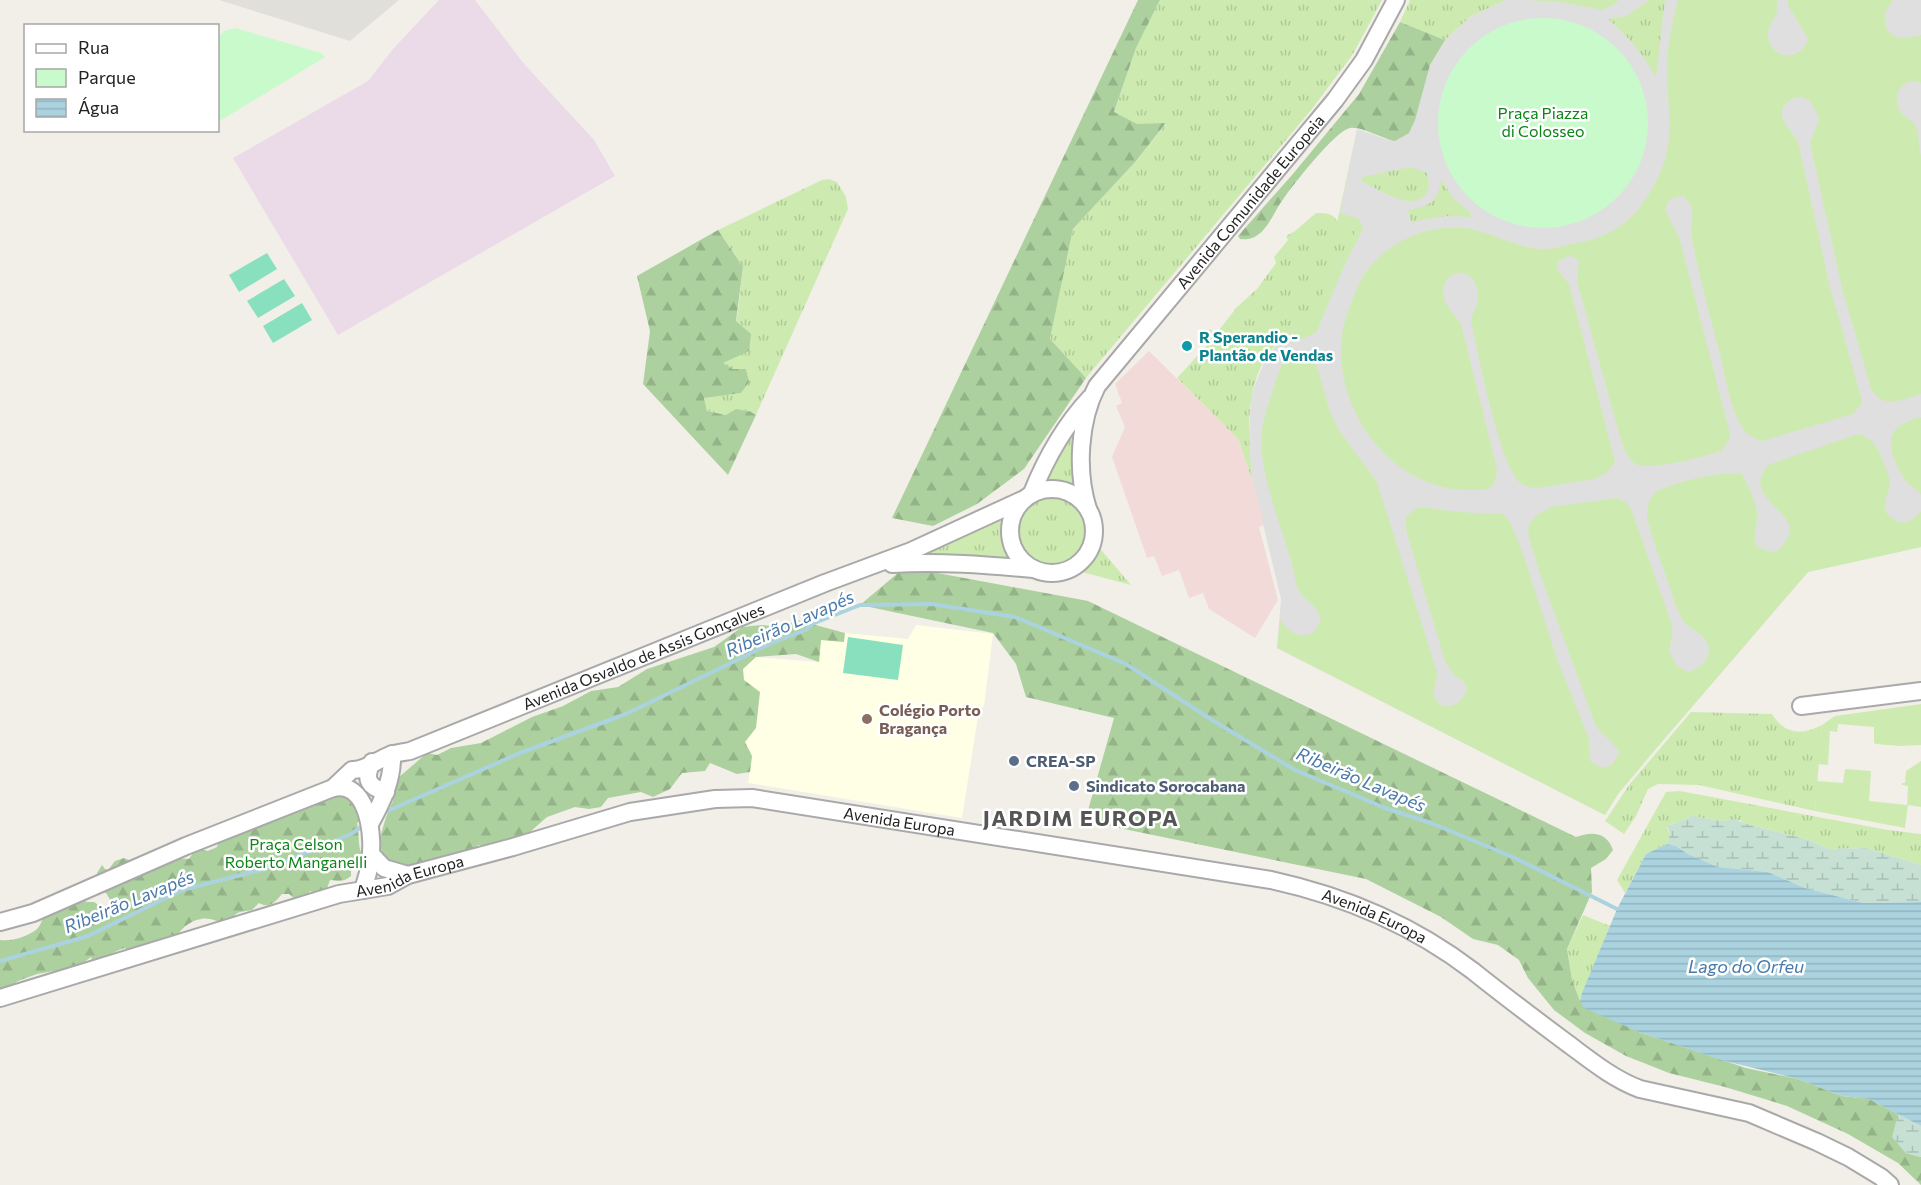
<svg xmlns="http://www.w3.org/2000/svg" width="1921" height="1185" font-family="Commissioner,sans-serif">
	<defs>
		<pattern id="grass-tufts" width="24" height="20" patternUnits="userSpaceOnUse" patternTransform="scale(1.5)"><rect width="24" height="20" fill="#cdebb0"/><path d="M3 7l-1-3M5 7V3M7 7l1-3M15 17l-1-3M17 17v-4M19 17l1-3" fill="none" stroke="#b0c997"/></pattern>
		<pattern id="forest-firs" width="22" height="20" patternUnits="userSpaceOnUse" patternTransform="scale(1.5)"><rect width="22" height="20" fill="#add19e"/><path d="M5 1l3.5 6h-7zM16 11l3.5 6h-7z" fill="#95b388"/></pattern>
		<pattern id="wetland-marsh" width="20" height="14" patternUnits="userSpaceOnUse" patternTransform="scale(1.5)"><rect width="20" height="14" fill="#c6e0d4"/><path d="M1 5h8M5 5V1M11 12h8M15 12V8" fill="none" stroke="#aac0b6"/></pattern>
		<pattern id="water-rules" width="6" height="5" patternUnits="userSpaceOnUse" patternTransform="scale(1.5)"><rect width="6" height="5" fill="#aad3df"/><path d="M0 2.5h6" fill="none" stroke="#92b5bf"/></pattern>
	</defs>
	<rect width="100%" height="100%" fill="#f2efe9"/>
	<polygon fill="#e0dfdf" points="1506,0 1921,0 1921,547 1808,572 1654,751 1618,794 1605,815 1277,648 1281,599 1253,482 1248,449 1251,398 1256,382 1266,358 1279,342 1338,221 1357,129 1386,139 1423,89 1430,65 1445,40 1471,16"/>
	<polygon fill="#f2dad9" points="1149,351 1238,439 1253,482 1264,525 1259,527 1278,600 1255,638 1209,609 1203,593 1189,598 1179,570 1162,576 1154,556 1147,558 1112,457 1125,427 1116,406 1122,403 1115,384"/>
	<polygon fill="#ebdbe8" points="439,0 475,0 525,65 594,140 615,176 338,335 233,158 368,81 393,49"/>
	<polygon fill="#ffffe5" points="916,625 993,634 984,706 979,710 962,818 748,783 752,756 745,742 743,669 755,657 819,662 821,640 844,642 845,633 908,639"/>
	<polygon fill="#e1dfda" points="219,0 399,0 350,41"/>
	<g fill="url(#grass-tufts)">
		<polygon points="1160,0 1382,0 1353,54 1312,109 1086,378 1050,339 1073,229 1136,161 1166,124 1137,124 1114,113 1136,48"/>
		<polygon points="1410,0 1506,0 1471,16 1445,40 1400,22"/>
		<path d="M1649 0H1665L1656 77C1643 54 1628 36 1608 19L1626 16Z"/>
		<path d="M1411 167 1427 173C1429 182 1431 189 1424 196 1411 211 1378 189 1363 182L1361 180 1362 177Z"/>
		<polygon points="829,179 837,182 846,197 848,209 756,415 751,412 726,415 707,411 704,397 741,393 733,369 722,363 730,359 738,310 743,267 718,230 822,180"/>
		<path d="M1441 179 1453 198 1470 212 1471 217 1446 216 1411 222 1408 210C1429 206 1439 202 1441 179Z"/>
		<path d="M1316 213C1326 213 1334 213 1338 223H1352L1356 231C1351 242 1343 252 1337 263 1328 280 1323 301 1310 316 1299 329 1283 336 1272 349 1244 383 1247 442 1253 482L1238 439 1177 378 1210 342 1204 336 1210 329 1216 334 1237 307 1257 289 1276 263 1274 257 1288 240 1286 236 1295 231Z"/>
		<polygon points="1079,418 1074,486 1063,481 1044,483"/>
		<circle cx="1051" cy="529" r="35"/>
		<path d="M1004 517C1001 535 1005 546 1014 561L905 559Z"/>
		<polygon points="1097,545 1131,585 1078,571 1090,558"/>
		<path d="M1691 712 1772 714C1784 734 1802 736 1822 725L1815 811 1699 785 1658 784 1648 789 1636 816 1624 834 1605 821 1629 785Z"/>
		<polygon points="1680,791 1888,830 1921,834 1921,865 1866,848 1829,849 1809,840 1743,823 1740,820 1722,821 1691,816 1674,824 1670,824 1667,828 1670,834 1667,844 1646,854 1625,893 1617,880 1666,792"/>
		<polygon points="1583,915 1610,926 1580,1001 1572,980 1567,949"/>
	</g>
	<g fill="url(#forest-firs)">
		<polygon points="1138,0 1160,0 1136,48 1114,112 1137,124 1166,123 1136,161 1073,229 1050,339 1086,378 1024,469 977,504 933,526 892,518"/>
		<path d="M1400 22 1445 40 1430 65 1415 120 1409 133 1395 141C1383 139 1361 126 1350 128 1335 131 1294 184 1284 198 1272 213 1265 243 1240 239L1238 236 1292 175 1359 94Z"/>
		<polygon points="718,230 743,267 736,321 751,334 749,351 723,363 733,369 746,369 749,382 741,393 704,398 707,411 726,415 736,409 751,412 756,415 728,475 643,384 650,331 637,276"/>
		<path d="M905 567 1088 601 1576 837C1592 831 1607 832 1613 850L1606 859 1591 868 1592 892 1567 949 1572 980 1580 1001 1639 1032 1746 1068 1798 1079 1842 1096 1869 1099 1898 1114 1893 1137 1906 1153 1921 1157V1185L1898 1163 1848 1134 1787 1106 1725 1087 1669 1073 1626 1056 1585 1033 1554 1010 1528 978 1519 960 1498 945 1473 939 1441 917 1366 879 1085 821 1114 718 1026 697 1016 664 993 633 860 605Z"/>
		<polygon points="797,620 845,633 844,642 821,640 819,662 796,654 756,657 743,669 744,680 760,692 756,728 745,742 752,756 750,772 737,774 710,763 705,771 682,773 670,789 653,797 641,792 608,798 601,807 589,809 575,807 547,817 520,841 500,849 478,845 469,857 400,868 389,864 383,856 379,841 386,817 393,801 393,790 399,777 427,753 437,755 451,748 481,743 532,717 563,706 591,691 618,687 647,669 714,647 742,627 762,625 783,627"/>
		<path d="M345 785 363 818 357 823C360 833 357 845 362 854L351 869V876C344 882 339 881 330 880L326 891 318 895 310 891 307 899 297 901 289 894H282C275 902 270 909 259 903L252 910C240 913 238 909 230 922 222 923 218 921 210 919 198 916 181 926 177 937 156 937 146 946 127 951L125 948C114 951 104 959 93 963L91 957 78 967 37 974 18 981 0 993V940C11 942 29 936 37 929 41 925 41 921 44 916L55 913 56 906 81 899 87 902H94L103 908 112 903 106 893 100 891 97 873 102 865 105 869 108 870 115 861 124 858 136 863 178 858 189 859 196 848 208 851 217 847 219 838 296 808 304 810 308 807V804Z"/>
	</g>
	<g fill="url(#wetland-marsh)">
		<polygon points="1691,816 1722,821 1736,819 1743,823 1809,840 1829,849 1866,848 1921,865 1921,902 1863,903 1805,888 1768,872 1718,867 1688,854 1676,846 1667,844 1670,834 1667,825 1674,824"/>
		<polygon points="1898,1114 1921,1126 1921,1157 1906,1153 1892,1137"/>
	</g>
	<g fill="#c8facc">
		<circle cx="1543" cy="123" r="105"/>
		<polygon points="235,28 321,53 325,57 218,122 218,38 224,31"/>
	</g>
	<g fill="#cdebb0">
		<polygon points="1527,0 1618,0 1616,3 1603,10 1561,2"/>
		<path d="M1678 0H1777C1777 5 1778 10 1776 14 1773 22 1767 27 1768 37 1771 60 1801 62 1808 39L1788 5V0H1893C1891 4 1886 9 1885 13 1885 14 1885 21 1885 23 1887 41 1908 39 1921 35V83C1903 76 1891 94 1900 111 1904 118 1913 120 1916 127 1919 136 1919 147 1921 156V394C1902 400 1883 410 1871 389L1842 288 1810 143 1819 119 1817 113 1809 100 1801 97 1793 98 1783 106 1782 113 1783 120 1798 142 1829 283 1862 401 1860 406 1853 414 1762 441C1752 438 1746 434 1741 425 1729 405 1726 377 1720 354 1710 316 1699 277 1692 238 1689 221 1699 209 1683 196L1676 197 1669 200 1665 210 1680 240 1729 430 1730 438 1721 451C1705 456 1646 473 1634 463 1625 456 1623 444 1619 433L1577 281 1579 261 1574 257 1568 256 1557 262V269L1569 284 1615 462C1604 481 1587 480 1567 483 1554 485 1534 492 1522 484 1500 471 1478 351 1471 322 1471 313 1479 306 1478 295 1475 257 1430 273 1447 305 1451 312 1457 318 1461 324L1497 469C1495 493 1487 490 1466 490 1397 488 1345 424 1341 357 1341 346 1341 332 1345 321 1351 303 1357 283 1369 268 1393 238 1437 221 1475 230 1496 235 1517 247 1540 249 1548 250 1558 247 1567 245 1618 237 1640 217 1661 171 1676 137 1666 98 1667 63 1668 41 1673 21 1678 0Z"/>
		<polygon points="1357,129 1340,213 1359,219 1363,229 1344,266 1316,333 1289,344 1279,342 1296,330 1314,310 1337,264 1356,231 1352,223 1337,223"/>
		<path d="M1297 357 1309 360 1317 366 1330 412 1338 429 1377 482 1437 672C1437 686 1428 695 1442 706 1455 708 1463 701 1467 689L1464 682 1453 674 1445 661 1406 530V517L1417 508 1423 507 1457 512 1503 514 1509 520 1522 551 1558 662 1589 739V756L1591 762 1603 768 1613 764 1619 752C1614 741 1602 736 1595 724L1538 568 1528 533 1529 524 1534 517 1551 507 1618 498 1627 503 1633 514 1672 625V638L1669 651 1677 666 1688 672C1701 669 1712 658 1708 645 1704 632 1688 630 1682 619 1675 607 1672 592 1667 579 1660 559 1652 538 1647 517 1647 509 1648 500 1654 494 1665 483 1727 470 1742 474 1747 483 1757 503 1757 514 1758 534 1743 548 1775 552 1823 513 1735 506 1768 465L1858 434C1875 438 1881 454 1886 469 1887 473 1890 479 1890 483 1890 492 1882 502 1886 512 1887 514 1891 517 1893 519 1904 527 1913 520 1921 511V547L1808 572 1654 751 1618 794 1605 815 1277 648 1280 620C1289 632 1298 639 1313 633L1321 620C1317 602 1302 601 1297 587 1294 575 1292 563 1288 551 1278 518 1257 464 1262 430 1266 407 1275 385 1282 363L1286 360Z"/>
		<path d="M1921 417V495C1917 489 1912 487 1907 482 1902 477 1898 468 1895 461 1884 434 1895 424 1921 417Z"/>
		<polygon points="1921,704 1921,745 1900,746 1876,744 1874,743 1874,727 1838,724 1837,732 1830,731 1828,765 1818,764 1822,725 1835,716"/>
		<polygon points="1921,761 1921,807 1908,805 1905,828 1815,811 1817,781 1843,783 1845,769 1871,771 1869,801 1907,805 1908,786 1902,785 1902,783 1905,783 1906,771"/>
	</g>
	<g fill="#88e0be">
		<polygon points="267,253 277,269 239,292 229,275"/>
		<polygon points="284,279 295,296 258,318 247,301"/>
		<polygon points="302,303 312,320 273,343 263,326"/>
		<polygon points="848,637 903,645 898,680 843,673"/>
	</g>
	<polygon fill="url(#water-rules)" points="1667,844 1676,846 1688,854 1718,867 1768,872 1805,888 1863,903 1921,902 1921,1126 1869,1099 1842,1096 1798,1079 1721,1060 1639,1032 1584,1008 1580,1001 1582,993 1617,909 1646,854"/>
	<g fill="none" stroke-linecap="round" stroke-linejoin="round">
		<g stroke="#aad3df" stroke-width="4">
			<polyline points="383,813 520,753 626,714 774,642 806,630 812,624 860,605 932,604 1015,617 1126,664 1212,720 1295,770 1385,808 1431,823 1515,858 1617,909"/>
			<polyline points="0,961 88,936 182,890 272,867 351,834 364,825"/>
		</g>
		<defs>
			<g id="tertiary">
				<circle cx="1052" cy="531" r="42"/>
				<path d="M1032 493C1046 458 1063 427 1090 398"/>
				<path id="s1" d="M1088 509C1076 471 1079 421 1097 386L1335 100 1364 60 1396 0"/>
				<path d="M892 564C940 561 987 565 1034 569"/>
				<polyline points="1801,706 1921,691"/>
				<path d="M372 762C364 779 368 787 386 792"/>
				<path d="M333 788C366 780 373 830 371 854 371 866 366 879 363 890"/>
				<path d="M370 824C382 802 393 780 392 754"/>
				<polyline points="371,854 384,868 408,875"/>
				<path id="s2" d="M0 922 33 913 186 846 333 788 352 770C365 771 377 760 390 755 396 753 404 752 410 751L825 583 911 551 1022 500"/>
				<path id="s3" d="M0 998 339 894 388 886 408 875 513 847 630 812 715 799 752 798 1271 880C1344 896 1413 925 1473 971 1504 996 1535 1019 1567 1043 1590 1060 1613 1079 1640 1089L1749 1113 1817 1142 1848 1157 1881 1177 1890 1185"/>
			</g>
		</defs>
		<use href="#tertiary" stroke="#a9a9a9" stroke-width="20"/>
		<use href="#tertiary" stroke="#fff" stroke-width="16"/>
	</g>
	<circle fill="#0f9aa8" stroke="#fff" stroke-width="2" cx="1187" cy="346" r="6"/>
	<circle fill="#8d6e63" stroke="#fff" stroke-width="2" cx="867" cy="719" r="6"/>
	<g fill="#5c6f8a" stroke="#fff" stroke-width="2">
		<circle cx="1014" cy="761" r="6"/>
		<circle cx="1074" cy="786" r="6"/>
	</g>
	<g text-anchor="middle" stroke-width="5" stroke-linejoin="round" paint-order="stroke">
		<g font-size="16" fill="#0c8416" stroke="#fff">
			<text x="1543" y="119">Praça Piazza<tspan x="1543" dy="18">di Colosseo</tspan></text>
			<text x="296" y="850">Praça Celson<tspan x="296" dy="18">Roberto Manganelli</tspan></text>
		</g>
		<g font-size="16" fill="#222" stroke="#fff">
			<text dy="6" stroke="none"><textPath href="#s1" startOffset="366">Avenida Comunidade Europeia</textPath></text>
			<text dy="6" stroke="none"><textPath href="#s2" startOffset="699">Avenida Osvaldo de Assis Gonçalves</textPath></text>
			<text dy="6" stroke="none"><textPath href="#s3" startOffset="930">Avenida Europa</textPath></text>
			<text dy="6" stroke="none"><textPath href="#s3" startOffset="428">Avenida Europa</textPath></text>
			<text dy="6" stroke="none"><textPath href="#s3" startOffset="1416">Avenida Europa</textPath></text>
		</g>
		<g font-size="16" font-weight="bold" fill="#0d838f" stroke="#fff" text-anchor="start">
			<text x="1199" y="343">R Sperandio -<tspan x="1199" dy="18">Plantão de Vendas</tspan></text>
		</g>
		<g font-size="16" font-weight="bold" fill="#785e54" stroke="#fff" text-anchor="start">
			<text x="879" y="716">Colégio Porto<tspan x="879" dy="18">Bragança</tspan></text>
		</g>
		<g font-size="16" font-weight="bold" fill="#4e5e75" stroke="#fff" text-anchor="start">
			<text x="1026" y="767">CREA-SP</text>
			<text x="1086" y="792">Sindicato Sorocabana</text>
		</g>
		<g font-size="18" font-style="italic" fill="#4a7aab" stroke="#fff">
			<text transform="translate(790 624) rotate(-24)" y="6">Ribeirão Lavapés</text>
			<text transform="translate(1361 780) rotate(23)" y="6">Ribeirão Lavapés</text>
			<text transform="translate(129 902) rotate(-22)" y="6">Ribeirão Lavapés</text>
			<text x="1746" y="973">Lago do Orfeu</text>
		</g>
		<g font-size="22" font-weight="bold" letter-spacing="1.5" fill="#555" stroke="#fff">
			<text x="1081" y="826">JARDIM EUROPA</text>
		</g>
	</g>
	<rect x="24" y="24" width="195" height="108" fill="#ffffff" stroke="#a7a7a7" stroke-width="1.5"/>
	<rect x="36" y="44" width="30" height="9" fill="#ffffff" stroke="#a7a7a7" stroke-width="1.5"/>
	<text x="78" y="54" font-size="18" fill="#222222">Rua</text>
	<rect x="36" y="69" width="30" height="18" fill="#c8facc" stroke="#a7a7a7" stroke-width="1.5"/>
	<text x="78" y="84" font-size="18" fill="#222222">Parque</text>
	<rect x="36" y="99" width="30" height="18" fill="url(#water-rules)" stroke="#a7a7a7" stroke-width="1.5"/>
	<text x="78" y="114" font-size="18" fill="#222222">Água</text>
</svg>
